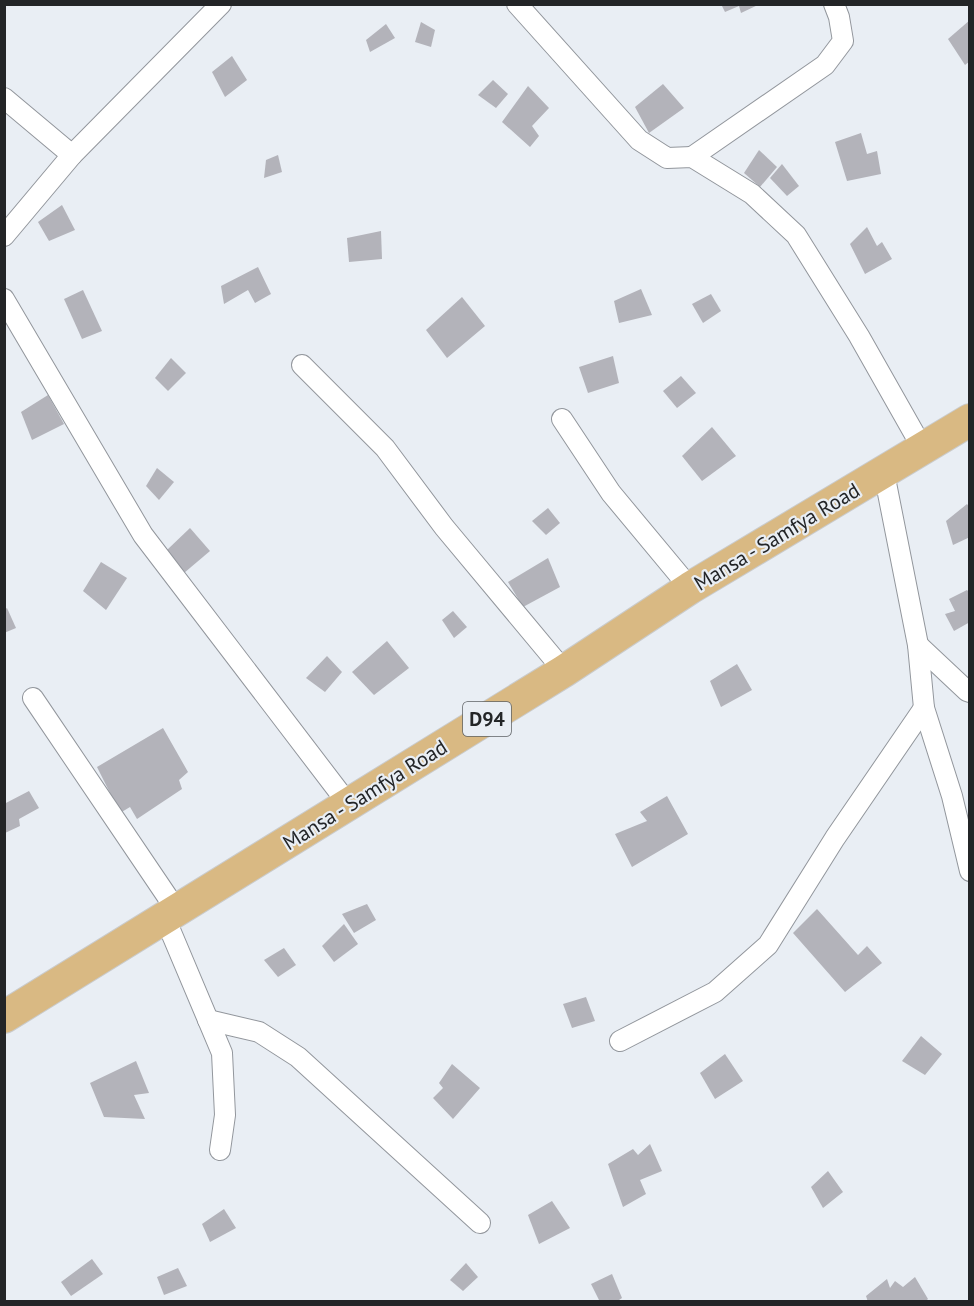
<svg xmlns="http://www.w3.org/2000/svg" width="974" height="1306" font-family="'PT Sans',sans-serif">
	<rect width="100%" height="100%" fill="#e9eef4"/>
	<g fill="#b3b3ba">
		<polygon points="721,4 760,4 741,13 739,6 725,12"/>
		<polygon points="970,20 970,61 965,65 948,39"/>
		<polygon points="421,22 435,30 431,47 415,42"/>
		<polygon points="386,24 395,38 370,52 366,40"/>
		<polygon points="232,56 247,80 225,97 212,72"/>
		<polygon points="493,80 508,94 496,108 478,95"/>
		<polygon points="663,84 684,108 649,133 635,107"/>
		<polygon points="528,86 549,108 532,126 539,136 530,147 502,122"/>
		<polygon points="861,133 867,154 877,151 881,174 847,181 835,142"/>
		<polygon points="759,150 777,167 760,187 744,173"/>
		<polygon points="278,155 282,172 264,178 266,160"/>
		<polygon points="782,164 799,186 787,196 770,178"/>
		<polygon points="62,205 75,230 49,241 38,222"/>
		<polygon points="867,227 877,246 882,242 892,259 865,274 850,244"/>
		<polygon points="381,231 382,259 349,262 347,238"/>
		<polygon points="258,267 271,294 255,303 248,290 224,304 221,286"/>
		<polygon points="641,289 652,315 619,323 614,301"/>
		<polygon points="83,290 102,331 82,339 64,299"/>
		<polygon points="711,294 721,311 703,323 692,304"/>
		<polygon points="462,297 485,326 447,358 426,330"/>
		<polygon points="613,356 619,383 588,393 579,367"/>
		<polygon points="171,358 186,373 168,391 155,378"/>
		<polygon points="681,376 696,393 677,408 663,391"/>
		<polygon points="48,395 64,424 32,440 21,412"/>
		<polygon points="712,427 736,456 702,481 682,456"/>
		<polygon points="157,468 174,482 159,500 146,486"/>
		<polygon points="967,504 970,508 970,537 953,545 946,521"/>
		<polygon points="548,508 560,523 546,535 532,521"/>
		<polygon points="190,528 210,551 184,573 167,550"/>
		<polygon points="548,558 560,587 523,607 508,582"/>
		<polygon points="101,562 127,578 106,610 83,591"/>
		<polygon points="967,590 970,593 970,622 954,631 945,614 955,611 949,599"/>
		<polygon points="7,608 16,628 4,633 4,610"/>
		<polygon points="453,611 467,627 454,638 442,620"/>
		<polygon points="387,641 409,668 374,695 352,672"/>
		<polygon points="327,656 342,672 325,692 306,678"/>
		<polygon points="737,664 752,690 721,707 710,681"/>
		<polygon points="163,728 188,772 179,780 182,789 137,819 130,807 120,813 97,767"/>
		<polygon points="29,791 39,808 19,819 20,826 5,833 4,804"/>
		<polygon points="667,796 688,834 632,867 615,834 647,821 640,812"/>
		<polygon points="367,904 376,920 354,933 342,914"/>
		<polygon points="817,909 858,955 867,946 882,963 845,992 793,933"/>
		<polygon points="344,924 358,944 334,962 322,946"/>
		<polygon points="284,948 296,965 278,977 264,960"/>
		<polygon points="586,997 595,1021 572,1028 563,1004"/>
		<polygon points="921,1036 942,1054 925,1075 902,1061"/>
		<polygon points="725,1054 743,1081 715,1099 700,1073"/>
		<polygon points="136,1061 149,1093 134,1095 145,1119 104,1117 90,1083"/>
		<polygon points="452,1064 480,1088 453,1119 433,1098 443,1088 439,1083"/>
		<polygon points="650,1144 662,1171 640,1180 646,1194 623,1207 608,1164 633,1149 638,1155"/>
		<polygon points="828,1171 843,1192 823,1208 811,1187"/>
		<polygon points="552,1201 570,1228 539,1244 528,1215"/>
		<polygon points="224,1209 236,1228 210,1242 202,1224"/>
		<polygon points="92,1259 103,1274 71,1296 61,1282"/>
		<polygon points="466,1263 478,1277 463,1291 450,1280"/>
		<polygon points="178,1268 187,1286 164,1295 157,1277"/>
		<polygon points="612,1274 622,1298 616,1302 600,1302 591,1284"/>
		<polygon points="915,1277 928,1299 925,1302 868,1302 866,1296 887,1279 890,1288 895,1281 903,1287"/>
	</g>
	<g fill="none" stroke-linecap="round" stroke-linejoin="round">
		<defs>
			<g id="minor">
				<polyline points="517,4 639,140 667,158 692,157 752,194 796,235 859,336 923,449"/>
				<polyline points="4,98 72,155"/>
				<polyline points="692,157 825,65 843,41 839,17 834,4"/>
				<polyline points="4,236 72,155 221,4"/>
				<polyline points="4,299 143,535 349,805"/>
				<polyline points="302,365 385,448 444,527 564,671"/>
				<polyline points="562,419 611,493 690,588"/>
				<polyline points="884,473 918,645 924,708 952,796 970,871"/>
				<polyline points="918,645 967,691 970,692"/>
				<polyline points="33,698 177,911"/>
				<polyline points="165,918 222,1053 225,1115 220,1150"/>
				<polyline points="208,1020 259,1032 298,1057 480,1223"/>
				<polyline points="620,1041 715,992 768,945 835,838 924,708"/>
			</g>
			<polyline id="primary" points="4,1017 564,671 690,588 970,420"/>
		</defs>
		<use href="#minor" stroke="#92969c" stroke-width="22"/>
		<use href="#primary" stroke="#cacbcb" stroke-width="34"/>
		<use href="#minor" stroke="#fff" stroke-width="20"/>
		<use href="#primary" stroke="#d9b983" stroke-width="32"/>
	</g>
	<g text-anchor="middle" stroke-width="4.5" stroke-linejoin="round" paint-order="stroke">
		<rect fill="#e9eef4" stroke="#5e6164" stroke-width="1.5" x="463" y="702" width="48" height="34" rx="4.5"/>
		<g font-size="20" font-weight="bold" fill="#232527">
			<text x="487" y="726">D94</text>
		</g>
		<g font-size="21" fill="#232527" stroke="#e9eef4">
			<text transform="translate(777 537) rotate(-31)" y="7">Mansa - Samfya Road</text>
			<text transform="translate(365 795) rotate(-32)" y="7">Mansa - Samfya Road</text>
		</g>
	</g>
	<rect width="974" height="1306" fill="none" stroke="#232527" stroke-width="12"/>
</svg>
